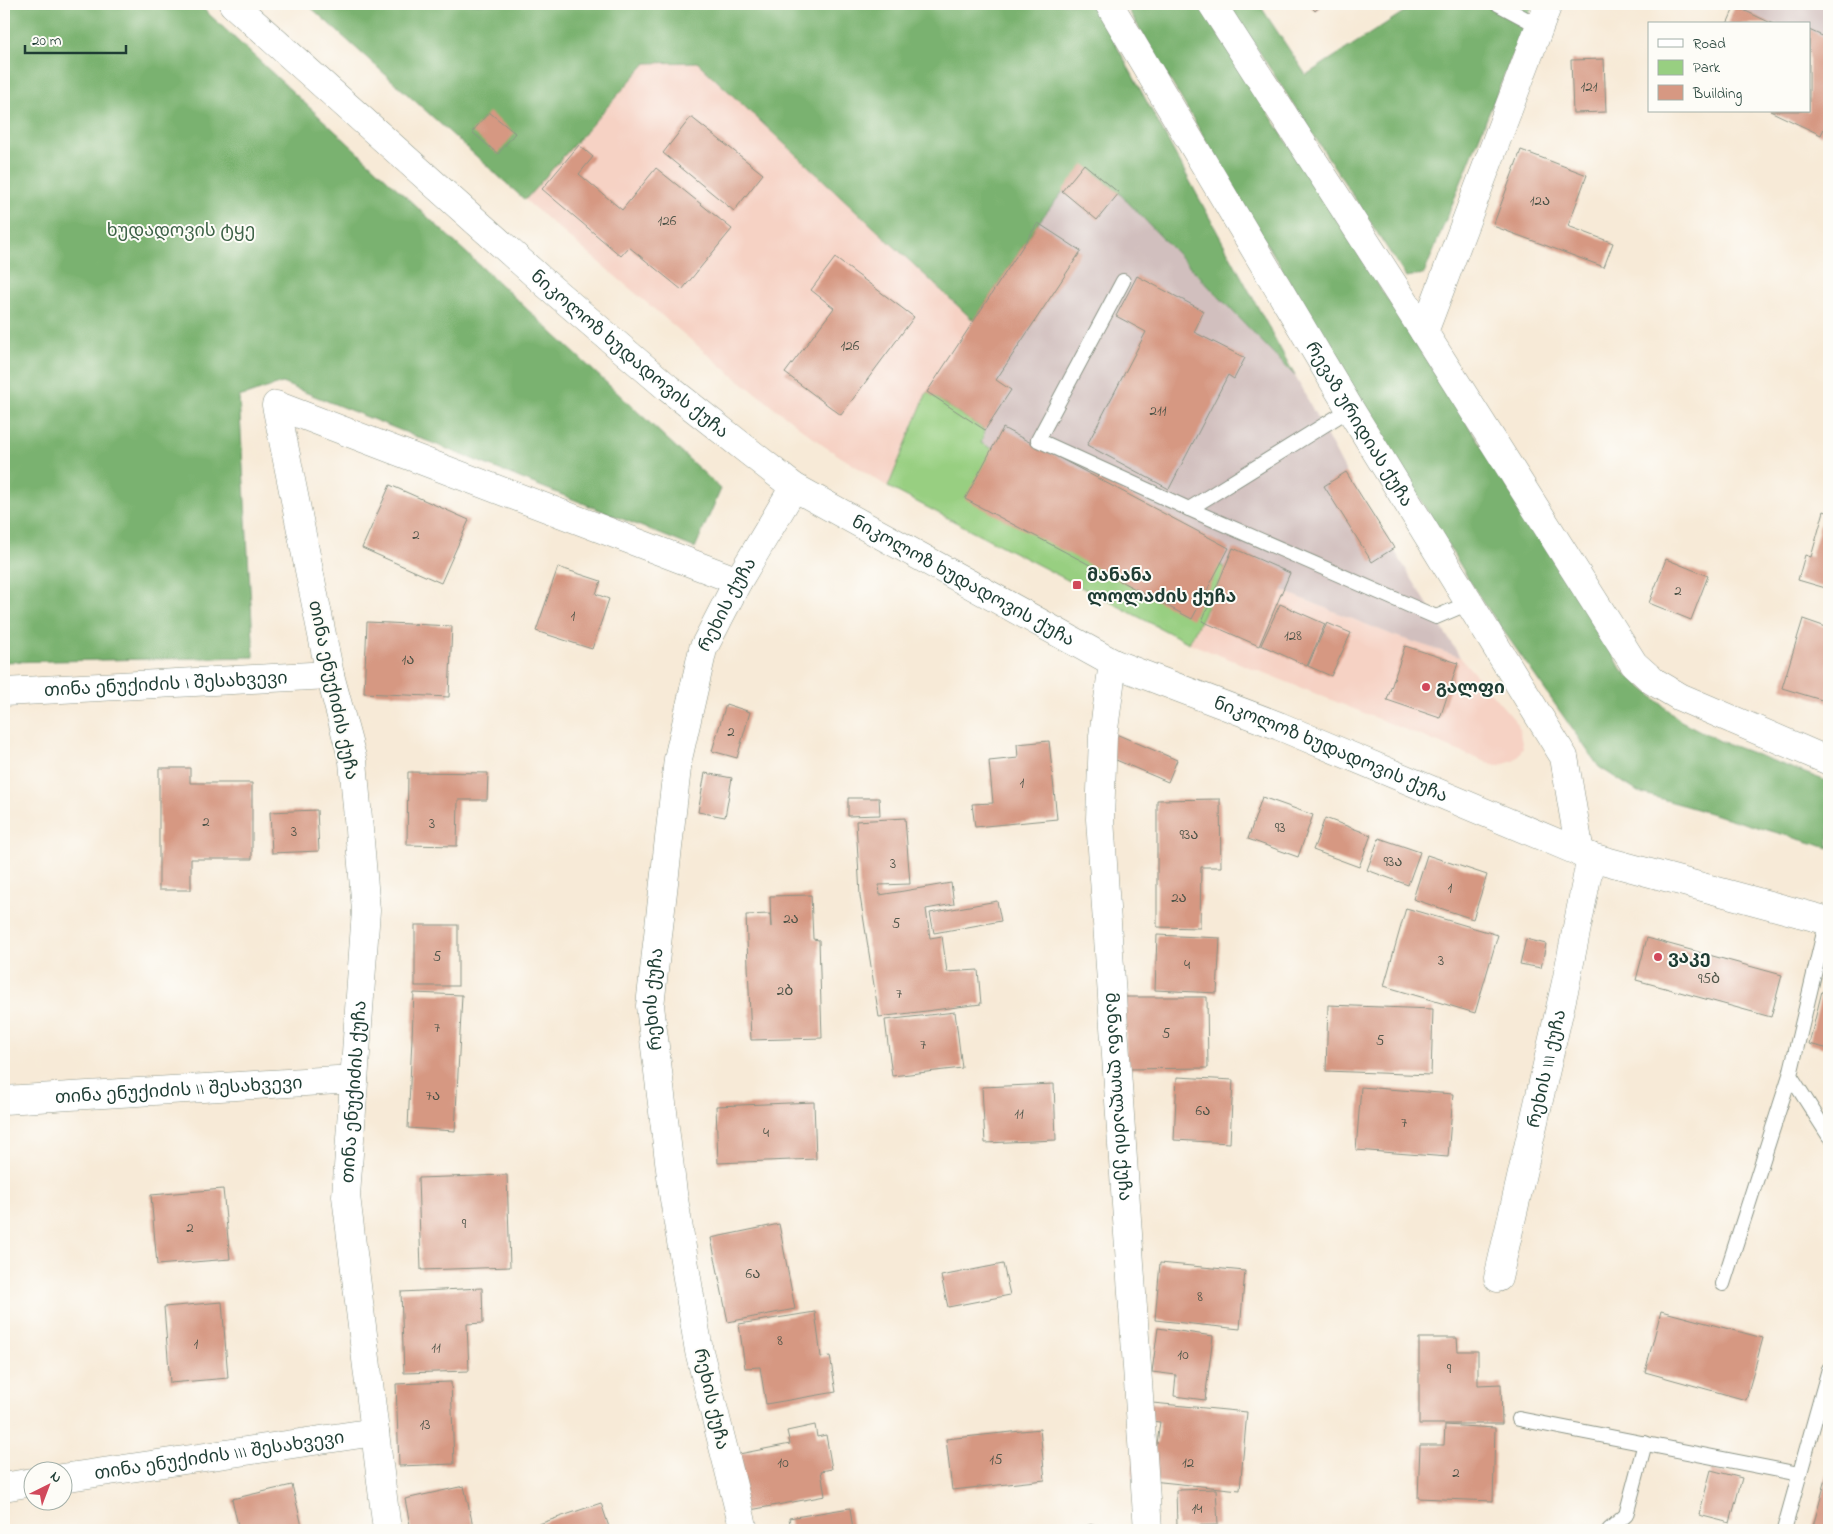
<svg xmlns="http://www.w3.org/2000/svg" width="1833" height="1534" font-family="'Indie Flower','Noto Sans Georgian',sans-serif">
	<rect width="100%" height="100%" fill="#fdfcf7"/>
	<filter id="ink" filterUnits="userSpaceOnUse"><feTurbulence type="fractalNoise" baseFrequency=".02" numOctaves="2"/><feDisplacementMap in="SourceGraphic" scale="10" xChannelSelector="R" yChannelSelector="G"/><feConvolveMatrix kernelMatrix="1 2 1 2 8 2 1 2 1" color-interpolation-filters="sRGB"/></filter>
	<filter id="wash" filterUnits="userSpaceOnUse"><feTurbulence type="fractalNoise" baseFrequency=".0096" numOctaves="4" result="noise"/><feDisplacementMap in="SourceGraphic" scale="20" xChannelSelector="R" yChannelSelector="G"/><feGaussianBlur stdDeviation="1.12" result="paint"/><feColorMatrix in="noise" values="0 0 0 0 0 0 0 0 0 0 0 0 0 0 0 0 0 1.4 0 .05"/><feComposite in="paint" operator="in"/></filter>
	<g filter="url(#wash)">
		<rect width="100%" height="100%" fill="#f7ead7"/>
		<g fill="#f6d2c4">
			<polygon points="697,62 974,321 927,392 888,487 824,446 731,374 525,200 646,63"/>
			<polygon points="1226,568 1395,636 1460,657 1518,724 1523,748 1514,761 1496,766 1189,643"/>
		</g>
		<g fill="#d1bfbe">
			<polygon points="1725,4 1829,4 1829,118 1821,135 1770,111 1809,111 1809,24 1727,24 1735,6"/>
			<polygon points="1084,164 1119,193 1295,376 1346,472 1460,657 1395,636 1226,568 980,442 927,392 1038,223"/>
		</g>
		<polygon fill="#98cf81" stroke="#5c865a" points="927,392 985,430 981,443 1226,568 1189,643 888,487"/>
		<g fill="#7ab26f" stroke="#4c7852">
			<polygon points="4,4 198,4 721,489 695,548 282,383 239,397 254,657 4,662"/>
			<polygon points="307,4 1091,4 1106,26 1295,376 1119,193 1084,165 1038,223 974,321 697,62 646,63 525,200"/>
			<polygon points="1125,4 1199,4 1608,644 1621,669 1681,721 1720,741 1829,782 1829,848 1638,792 1599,767 1479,596 1362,404"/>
			<polygon points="1228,4 1259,4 1306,75 1416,4 1533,4 1424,274 1406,277"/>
		</g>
		<g id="blocks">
			<g fill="#d69882">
				<polygon points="1309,4 1323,4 1315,11"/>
				<polygon points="1735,6 1773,24 1727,24"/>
				<polygon points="1809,30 1829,39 1829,118 1821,135 1770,111 1809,111"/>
				<polygon points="1604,59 1606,112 1573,113 1571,60"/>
				<polygon points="489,112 515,133 498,154 472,132"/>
				<polygon points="691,117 763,174 734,211 663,153"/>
				<polygon points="579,145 593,157 579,174 622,210 656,168 732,229 682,290 629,247 621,256 542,189"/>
				<polygon points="1521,150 1587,175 1568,226 1613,243 1604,267 1493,226"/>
				<polygon points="1084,164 1119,193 1097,220 1062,191"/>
				<polygon points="1038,223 1081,251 996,380 1011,390 985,430 927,392"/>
				<polygon points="835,258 914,317 841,415 785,373 834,308 811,290"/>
				<polygon points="1137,276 1204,311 1194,332 1245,358 1234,379 1228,375 1169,489 1087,445 1146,332 1116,316"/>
				<polygon points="1003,428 1229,548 1192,619 965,499"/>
				<polygon points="1346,472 1394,548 1372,562 1324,486"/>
				<polygon points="390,485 469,520 441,583 362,548"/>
				<polygon points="1824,511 1829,513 1829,589 1798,580 1805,555 1811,557"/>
				<polygon points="1233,548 1290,573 1259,646 1202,621"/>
				<polygon points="1666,559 1708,576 1691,620 1649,603"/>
				<polygon points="558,567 601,581 596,594 609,599 592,649 536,631"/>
				<polygon points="1280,604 1325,624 1307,666 1261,645"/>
				<polygon points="1803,619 1829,628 1828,702 1782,688"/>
				<polygon points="367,622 452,626 449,697 364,693"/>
				<polygon points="1327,623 1351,633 1331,676 1308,666"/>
				<polygon points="1405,646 1458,663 1440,718 1387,700"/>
				<polygon points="726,704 750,712 737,758 712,751"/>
				<polygon points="1109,731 1177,760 1168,782 1109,757"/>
				<polygon points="1049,741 1057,819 975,827 972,804 993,803 989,761 1018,758 1017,744"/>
				<polygon points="159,768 190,768 190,783 252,783 252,859 191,859 191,890 159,890"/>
				<polygon points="408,772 488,773 487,800 458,800 457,846 407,845"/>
				<polygon points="705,773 732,778 725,817 698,812"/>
				<polygon points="1262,797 1313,815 1298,857 1248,839"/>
				<polygon points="848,798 879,798 880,815 848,816"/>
				<polygon points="1220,799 1221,867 1201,867 1200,928 1157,927 1157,800"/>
				<polygon points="317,810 319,851 272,853 270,812"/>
				<polygon points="905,818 910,884 879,885 880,895 951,883 954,904 926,909 930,938 942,936 947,972 978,970 981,1004 879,1017 860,896 856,821"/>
				<polygon points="1325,818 1371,835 1359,867 1313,850"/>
				<polygon points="1379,838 1420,852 1408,885 1367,870"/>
				<polygon points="1427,855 1487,875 1473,919 1413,899"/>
				<polygon points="811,895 813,939 819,940 822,1038 751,1040 746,915 770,914 771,927 770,896"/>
				<polygon points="997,901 1001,921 934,933 930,913"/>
				<polygon points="1406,908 1498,935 1475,1013 1384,986"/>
				<rect x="415" y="925" width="43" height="61"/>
				<polygon points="1157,935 1220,938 1217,993 1155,990"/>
				<polygon points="1647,938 1782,975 1771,1017 1636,980"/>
				<polygon points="1526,939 1546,944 1541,968 1520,964"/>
				<polygon points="1822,991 1829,993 1829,1049 1809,1044"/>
				<polygon points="414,993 462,995 455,1131 408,1128"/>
				<polygon points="1125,997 1207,997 1208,1068 1126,1069"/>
				<polygon points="1328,1005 1433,1009 1431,1075 1326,1071"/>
				<polygon points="955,1012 962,1068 892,1076 885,1020"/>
				<polygon points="1177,1077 1233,1080 1230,1143 1174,1140"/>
				<polygon points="1054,1084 1056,1140 985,1143 982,1087"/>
				<polygon points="1361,1087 1453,1094 1448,1157 1356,1150"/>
				<polygon points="814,1102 816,1159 718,1163 716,1106"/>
				<polygon points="507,1175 510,1267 421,1270 418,1178"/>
				<polygon points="223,1189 230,1259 157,1265 151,1195"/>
				<polygon points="779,1224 795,1309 728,1322 711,1238"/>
				<polygon points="1160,1263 1245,1271 1240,1329 1155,1320"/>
				<polygon points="1003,1264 1010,1295 948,1307 941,1276"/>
				<polygon points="482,1288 483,1323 467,1324 469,1371 404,1373 401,1292"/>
				<polygon points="222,1302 228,1378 170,1383 164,1307"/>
				<polygon points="1661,1311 1763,1338 1746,1400 1645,1372"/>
				<polygon points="815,1312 821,1357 830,1356 836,1392 766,1404 760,1367 745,1368 739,1324"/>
				<polygon points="1158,1328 1213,1336 1205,1400 1174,1396 1176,1375 1152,1372"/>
				<polygon points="1419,1338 1457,1338 1458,1351 1478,1351 1478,1385 1501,1384 1502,1424 1419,1424"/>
				<polygon points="451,1382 454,1464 399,1466 396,1384"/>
				<polygon points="1142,1402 1247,1412 1240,1490 1132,1479 1135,1442 1157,1444 1160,1422 1140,1420"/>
				<polygon points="815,1425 817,1437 826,1435 832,1469 821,1471 825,1496 745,1511 734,1455 790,1444 787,1431"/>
				<polygon points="1445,1425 1495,1428 1493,1501 1418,1498 1420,1445 1444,1445"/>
				<polygon points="1040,1429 1045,1480 952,1490 946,1439"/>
				<polygon points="1829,1468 1829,1530 1812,1530"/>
				<polygon points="1711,1470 1742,1478 1730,1523 1699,1515"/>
				<polygon points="292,1485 303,1530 239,1530 232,1499"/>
				<polygon points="464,1486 474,1530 411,1530 405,1499"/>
				<polygon points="1216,1489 1218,1525 1177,1526 1176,1490"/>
				<polygon points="601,1503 610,1530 521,1530"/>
				<polygon points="850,1508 853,1530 791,1530 789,1518"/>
				<polygon points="1094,1524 1095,1530 1071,1530 1071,1529"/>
			</g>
		</g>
	</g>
	<g filter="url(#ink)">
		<use href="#blocks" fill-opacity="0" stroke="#8b9486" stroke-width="1"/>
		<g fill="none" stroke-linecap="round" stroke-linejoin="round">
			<defs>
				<g id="service">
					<polyline points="1498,4 1539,26"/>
					<polyline points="1123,281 1038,440 1189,509 1436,617 1469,603"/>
					<polyline points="1189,509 1350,409"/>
					<polyline points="1827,920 1790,1075 1829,1136"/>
					<polyline points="1723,1284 1790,1075"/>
					<polyline points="1519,1419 1799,1474"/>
					<polyline points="1609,1530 1626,1515 1645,1443"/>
					<polyline points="1784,1530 1829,1369"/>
				</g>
				<g id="minor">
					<polyline points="1212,4 1424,332 1634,664 1653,681 1680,697 1829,761"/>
					<polyline points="1424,332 1548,4"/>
					<path id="s1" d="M1113 663 1103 736 1100 819 1148 1530"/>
					<path id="s2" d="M4 692 330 675"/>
					<path id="s3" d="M4 1100 354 1079"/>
					<path id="s4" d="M1498 1278 1566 982 1591 857"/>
					<path id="s5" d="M62 1478 375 1432"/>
					<polyline points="4,1487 32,1482"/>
					<path id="s6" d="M387 1530 346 1196 366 910 353 761 330 675 276 405 738 581"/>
					<path id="s7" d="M744 1530 699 1351 673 1193 650 1006 678 759 703 649 738 581 794 487"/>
				</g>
				<g id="tertiary">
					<path id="s8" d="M1109 4 1350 409 1564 757 1580 853"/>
				</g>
				<g id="secondary">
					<path id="s9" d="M233 4 546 284 668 388 794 487 1113 663 1279 726 1591 857 1829 921"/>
				</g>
			</defs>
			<use href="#service" stroke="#8b9486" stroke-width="16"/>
			<use href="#minor" stroke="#8b9486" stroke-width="29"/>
			<use href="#tertiary" stroke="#8b9486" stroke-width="29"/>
			<use href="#secondary" stroke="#8b9486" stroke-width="29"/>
			<use href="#service" stroke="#fff" stroke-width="14"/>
			<use href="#minor" stroke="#fff" stroke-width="28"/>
			<use href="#tertiary" stroke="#fff" stroke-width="28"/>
			<use href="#secondary" stroke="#fff" stroke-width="28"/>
		</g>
	</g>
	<g fill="#d1495b" stroke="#fdfcf7" stroke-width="2">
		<rect x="1072" y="580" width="10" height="10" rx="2.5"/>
		<circle cx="1426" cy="687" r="5"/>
		<circle cx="1658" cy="957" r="5"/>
	</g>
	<g text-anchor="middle" stroke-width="4" stroke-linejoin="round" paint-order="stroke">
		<g font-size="15" fill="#4d5448">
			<text x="1589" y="91">121</text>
			<text x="1540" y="205">12ა</text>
			<text x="667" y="225">126</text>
			<text x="850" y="350">126</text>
			<text x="1158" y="415">211</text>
			<text x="416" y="539">2</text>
			<text x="1678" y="595">2</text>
			<text x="573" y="620">1</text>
			<text x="1293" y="640">128</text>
			<text x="408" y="664">1ა</text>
			<text x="731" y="736">2</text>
			<text x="1022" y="787">1</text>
			<text x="206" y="826">2</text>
			<text x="432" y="828">3</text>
			<text x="1280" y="832">93</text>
			<text x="294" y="836">3</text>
			<text x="1189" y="839">93ა</text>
			<text x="1393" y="866">93ა</text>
			<text x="893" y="868">3</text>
			<text x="1450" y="892">1</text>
			<text x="1179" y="902">2ა</text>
			<text x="791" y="923">2ა</text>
			<text x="896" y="928">5</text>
			<text x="437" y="961">5</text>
			<text x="1441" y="965">3</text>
			<text x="1187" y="969">4</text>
			<text x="1709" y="983">95ბ</text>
			<text x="785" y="995">2ბ</text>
			<text x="899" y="998">7</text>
			<text x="437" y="1032">7</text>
			<text x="1166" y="1038">5</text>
			<text x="1380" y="1045">5</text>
			<text x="923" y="1049">7</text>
			<text x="433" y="1100">7ა</text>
			<text x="1203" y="1115">6ა</text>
			<text x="1019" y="1118">11</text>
			<text x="1404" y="1127">7</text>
			<text x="766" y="1137">4</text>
			<text x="464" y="1228">9</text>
			<text x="190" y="1232">2</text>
			<text x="753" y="1278">6ა</text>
			<text x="1200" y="1301">8</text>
			<text x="780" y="1345">8</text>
			<text x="196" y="1348">1</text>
			<text x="436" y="1352">11</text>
			<text x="1183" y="1359">10</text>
			<text x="1449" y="1373">9</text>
			<text x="425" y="1429">13</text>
			<text x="996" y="1464">15</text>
			<text x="783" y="1467">10</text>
			<text x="1188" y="1467">12</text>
			<text x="1456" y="1477">2</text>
			<text x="1197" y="1513">14</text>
		</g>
		<g font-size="18" fill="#3d6247" stroke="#fdfcf7">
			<text x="181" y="236">ხუდადოვის ტყე</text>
		</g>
		<g font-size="18" fill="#1f3d34" stroke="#fdfcf7">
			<text dy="6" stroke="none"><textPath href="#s9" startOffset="529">ნიკოლოზ ხუდადოვის ქუჩა</textPath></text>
			<text dy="6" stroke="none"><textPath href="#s8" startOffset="489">რევაზ ურიდიას ქუჩა</textPath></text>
			<text dy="6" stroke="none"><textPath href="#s9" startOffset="934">ნიკოლოზ ხუდადოვის ქუჩა</textPath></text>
			<text dy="6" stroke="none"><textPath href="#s7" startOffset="945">რეხის ქუჩა</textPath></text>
			<text dy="6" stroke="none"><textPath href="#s2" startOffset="162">თინა ენუქიძის I შესახვევი</textPath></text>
			<text transform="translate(334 690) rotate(78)" y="6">თინა ენუქიძის ქუჩა</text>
			<text dy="6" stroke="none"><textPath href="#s9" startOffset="1339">ნიკოლოზ ხუდადოვის ქუჩა</textPath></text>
			<text dy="6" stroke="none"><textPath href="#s7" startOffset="540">რეხის ქუჩა</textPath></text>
			<text dy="6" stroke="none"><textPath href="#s4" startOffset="215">რეხის III ქუჩა</textPath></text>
			<text dy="6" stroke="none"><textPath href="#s3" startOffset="175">თინა ენუქიძის II შესახვევი</textPath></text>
			<text dy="6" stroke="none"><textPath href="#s6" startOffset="441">თინა ენუქიძის ქუჩა</textPath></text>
			<text dy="6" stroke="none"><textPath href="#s1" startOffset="435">მანანა ლოლაძის ქუჩა</textPath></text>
			<text transform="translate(712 1399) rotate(77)" y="6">რეხის ქუჩა</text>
			<text dy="6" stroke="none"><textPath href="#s5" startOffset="159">თინა ენუქიძის III შესახვევი</textPath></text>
		</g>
		<g font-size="18" font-weight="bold" fill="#1f3d34" stroke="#fdfcf7" text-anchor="start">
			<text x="1087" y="581">მანანა<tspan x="1087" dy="21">ლოლაძის ქუჩა</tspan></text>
			<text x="1436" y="693">გალფი</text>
			<text x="1668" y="963">ვაკე</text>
		</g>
	</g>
	<rect width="1833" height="1534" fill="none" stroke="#fdfcf7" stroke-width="20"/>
	<rect x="1648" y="22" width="162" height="90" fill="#fdfcf7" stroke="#a4b0a9"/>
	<rect x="1658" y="39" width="25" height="8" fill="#ffffff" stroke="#a4b0a9"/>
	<text x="1693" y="48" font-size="15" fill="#1f3d34">Road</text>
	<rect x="1658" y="60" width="25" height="15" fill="#98cf81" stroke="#a4b0a9"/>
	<text x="1693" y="72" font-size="15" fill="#1f3d34">Park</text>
	<rect x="1658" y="85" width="25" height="15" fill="#d69882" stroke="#a4b0a9"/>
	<text x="1693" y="98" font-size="15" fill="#1f3d34">Building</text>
	<g transform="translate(48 1486) rotate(42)"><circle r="24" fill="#fdfcf7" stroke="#a4b0a9"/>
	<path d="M0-4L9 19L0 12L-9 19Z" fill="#d1495b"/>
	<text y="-8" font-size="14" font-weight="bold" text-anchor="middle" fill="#1f3d34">N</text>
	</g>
	<path d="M25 45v8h101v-8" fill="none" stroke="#1f3d34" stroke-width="2.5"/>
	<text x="32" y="45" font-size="15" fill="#1f3d34" stroke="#fdfcf7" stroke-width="4" paint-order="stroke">20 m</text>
</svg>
